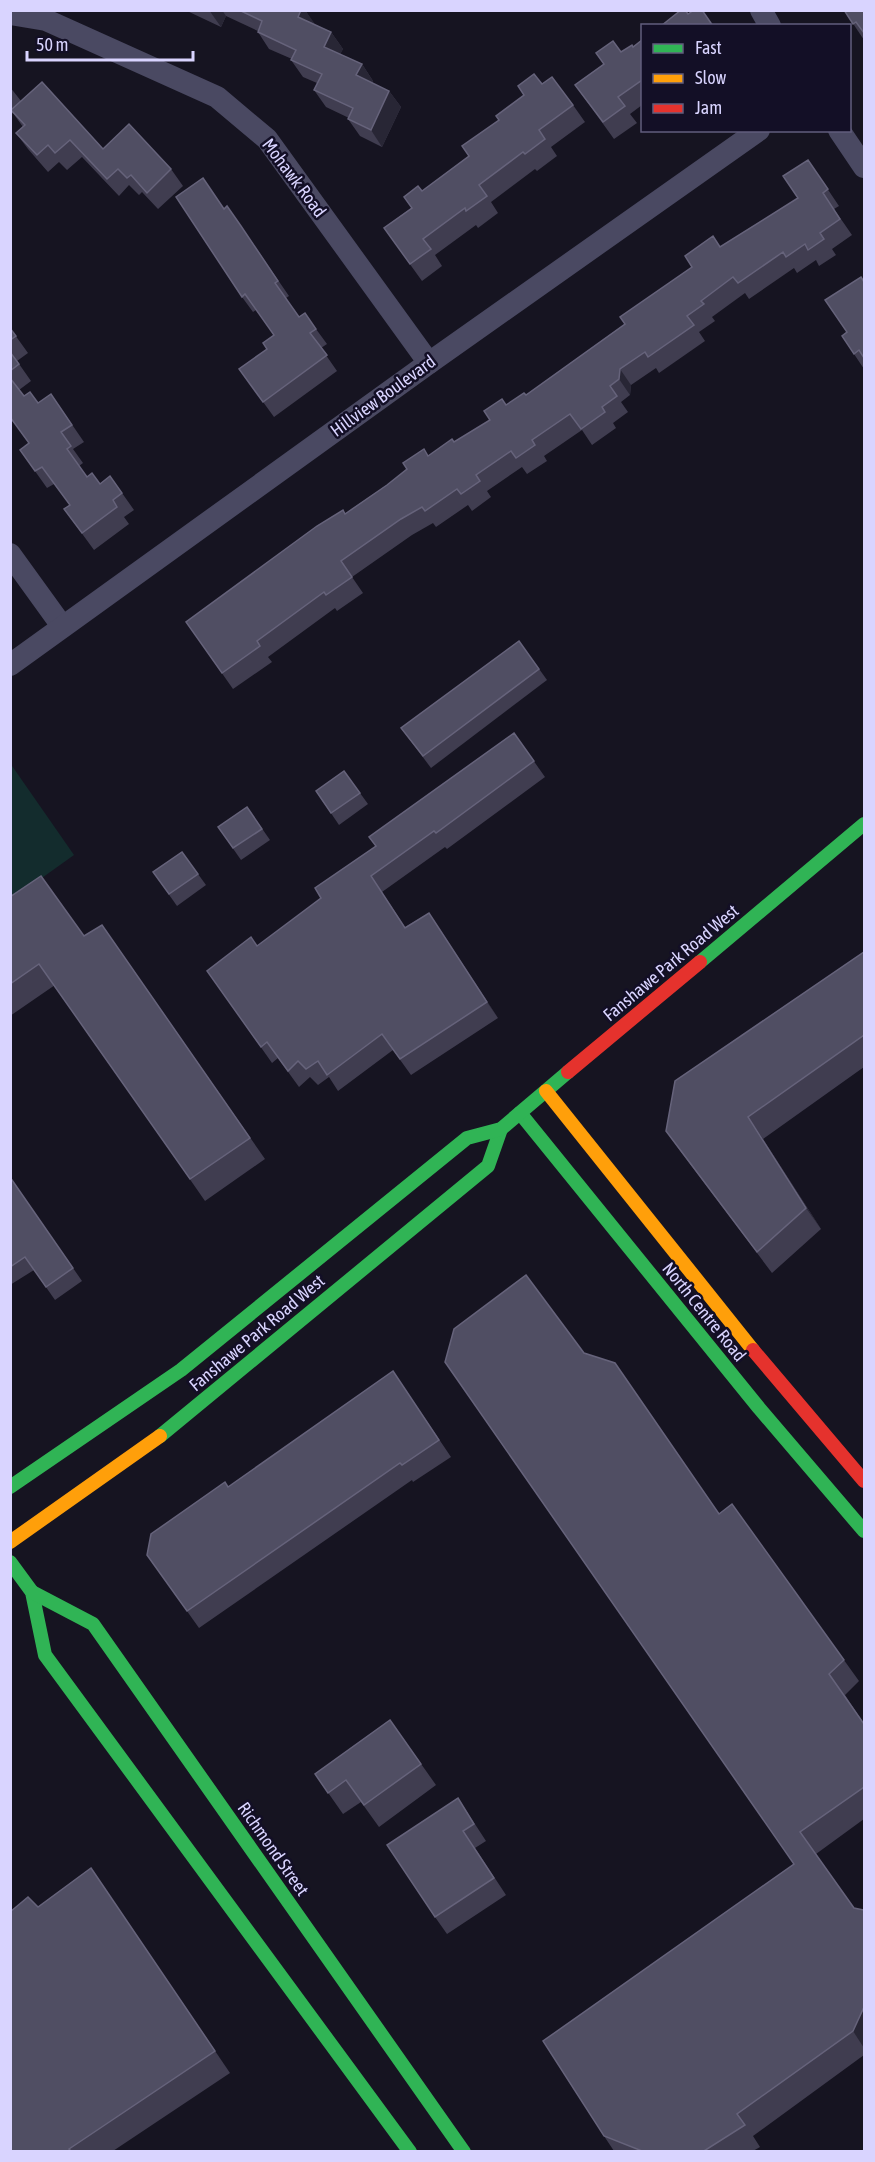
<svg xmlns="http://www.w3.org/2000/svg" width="875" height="2162" font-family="'Asap Condensed',sans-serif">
	<rect width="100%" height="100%" fill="#161421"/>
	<polygon fill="#132c2d" points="10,763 74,855 11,900 10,900"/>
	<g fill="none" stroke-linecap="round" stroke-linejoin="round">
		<g stroke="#4a4962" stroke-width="22">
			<polyline points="761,10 770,26"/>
			<polyline points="10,14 46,20 217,97 267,139 429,363"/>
			<polyline points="839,130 864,167"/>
			<polyline points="10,554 62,626"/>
			<polyline points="10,665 429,363 759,130"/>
		</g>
		<g stroke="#30b455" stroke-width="14">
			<polyline points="700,962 864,824"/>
			<polyline points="520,1113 759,1408 864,1531"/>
			<polyline points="160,1436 488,1166 501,1129"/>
			<polyline points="10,1487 181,1370 467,1138 501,1129 568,1072"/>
			<polyline points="10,1562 32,1592 45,1655 410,2152"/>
			<polyline points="32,1592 93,1624 464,2152"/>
		</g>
		<g stroke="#ff9f0a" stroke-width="14">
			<polyline points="546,1091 753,1350"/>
			<polyline points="10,1542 160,1436"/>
		</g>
		<g stroke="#e5322d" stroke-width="14">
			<polyline points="568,1072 700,962"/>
			<polyline points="753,1350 864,1481"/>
		</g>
	</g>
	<g fill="#403d50">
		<polygon points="185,10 305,10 314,24 331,32 343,49 340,54 362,64 373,81 372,83 389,91 401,107 382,147 360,136 348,119 349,118 326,107 314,90 317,83 303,77 291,60 292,59 269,49 258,32 258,31 226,16 221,27"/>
		<polygon points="844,10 864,10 864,40"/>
		<polygon points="642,40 642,105 630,114 637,123 614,139 575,85 621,52 633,47"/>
		<polygon points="542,84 573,105 585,122 551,147 557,156 537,171 535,169 491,202 498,213 478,228 476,225 435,255 442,266 422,281 384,228 411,208 422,191 469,156 499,120"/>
		<polygon points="10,87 21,101 103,149 171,169 183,186 158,209 142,192 139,195 129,185 119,196 82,157 67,170 59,162 48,172 28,149 16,133 23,127 13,113 10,115"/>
		<polygon points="808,160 839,206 834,209 852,235 832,249 836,255 819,266 816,260 797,273 794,268 749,299 745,293 712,317 715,321 699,332 705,341 659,373 656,368 631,385 630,395 621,402 628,412 613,423 616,428 592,445 582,430 544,456 547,461 527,474 522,467 487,491 491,497 472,511 468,505 436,527 433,523 412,535 352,577 363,593 337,611 335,608 268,657 272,662 233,689 186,622 387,485 428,456 454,442 490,420 506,405 526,395 625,324 720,247 798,198"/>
		<polygon points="227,206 289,296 286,298 299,317 316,329 327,344 321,348 337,371 274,417 239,369 267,349 274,335 256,310 253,312 242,297 224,209"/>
		<polygon points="864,282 864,369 842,336 847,332"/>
		<polygon points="10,328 28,353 17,361 31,381 19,390 24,396 38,403 51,394 84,442 73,449 83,463 79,466 87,477 100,484 110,476 134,510 124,517 129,524 94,550 64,509 70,505 54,484 47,488 20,450 29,443 10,417"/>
		<polygon points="519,641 547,680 431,768 401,728"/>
		<polygon points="514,733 545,777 447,849 445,847 382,892 405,927 429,913 498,1018 411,1075 393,1050 338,1091 329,1077 318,1085 310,1077 299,1087 278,1058 272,1063 207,971 258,946 321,898 376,846"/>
		<polygon points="344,771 368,804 339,825 316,791"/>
		<polygon points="247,807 270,840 241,860 218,827"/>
		<polygon points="182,852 206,885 177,906 153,872"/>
		<polygon points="10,897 84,936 102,925 265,1159 205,1201 55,985 10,1016"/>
		<polygon points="864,952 864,1067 763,1139 821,1229 772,1273 681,1152 666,1131"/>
		<polygon points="12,1180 82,1281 55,1300 34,1270 10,1285 10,1181"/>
		<polygon points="584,1353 720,1514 732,1504 859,1681 845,1695 864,1724 864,1819 816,1854 854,1908 864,1910 864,2055 753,2136 760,2147 753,2151 614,2151 604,2136 794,1864"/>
		<polygon points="393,1371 451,1457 413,1482 412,1480 199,1628 147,1555 228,1487"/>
		<polygon points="390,1720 436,1785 379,1827 361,1802 343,1814 315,1774"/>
		<polygon points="458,1798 486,1841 475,1848 506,1895 447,1934 435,1917"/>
		<polygon points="91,1868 230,2073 113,2151 10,2151 38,1907"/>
	</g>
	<g fill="#282635">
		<polygon points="209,10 222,10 226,16 221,27"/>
		<polygon points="301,10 305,10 315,24 298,17"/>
		<polygon points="331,32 343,49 336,63 324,47"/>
		<polygon points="362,64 373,81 368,92 356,75"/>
		<polygon points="389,91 401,107 382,147 371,130"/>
		<polygon points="620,369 631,385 630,395 619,379"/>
		<polygon points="429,913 440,929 498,1018 487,1002"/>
		<polygon points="748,1117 763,1139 821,1229 806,1208"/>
		<polygon points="864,2007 864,2048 853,2031"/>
	</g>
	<g fill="#504e63" stroke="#66637b" stroke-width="1.5">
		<polygon points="239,10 301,10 298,17 331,32 324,47 362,64 356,75 389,91 371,130 348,119 353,108 314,90 322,74 291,60 296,50 258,32 262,21"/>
		<polygon points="681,10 685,10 688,14 694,10 702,10 713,26 661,26"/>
		<polygon points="844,10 864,10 864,33 856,22 853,24"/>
		<polygon points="642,40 642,80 618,97 625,106 603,122 575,85 604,64 596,53 613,41 621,52 632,45 633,47"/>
		<polygon points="534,74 542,84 552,77 573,105 539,130 545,139 525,154 523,152 479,185 487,196 466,211 465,208 423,239 431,249 410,264 384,228 412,208 404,197 418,186 422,191 469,156 462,146 499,120 496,116 524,95 518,86"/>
		<polygon points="42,82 103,149 129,124 171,169 147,193 131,175 127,178 118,169 107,179 70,140 55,153 48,145 37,155 16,133 25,125 11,110"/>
		<polygon points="808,160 828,189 823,193 840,219 820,233 824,239 808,250 805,244 786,257 783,252 738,283 733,277 701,301 704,304 687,316 694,325 648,357 645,352 620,369 619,379 610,386 617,396 602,407 605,412 581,429 570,414 532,440 535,445 516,458 511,451 476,475 480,481 461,494 457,489 425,511 422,507 401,519 341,561 352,577 326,595 324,592 257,641 260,646 222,673 186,622 317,526 343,510 345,514 387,485 407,469 403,463 424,449 428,456 452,439 454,442 490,420 484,411 502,399 506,405 524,393 526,395 625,324 620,317 692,267 685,256 713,236 720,247 798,198 783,176"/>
		<polygon points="203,178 224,209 227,206 241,226 278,281 275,283 299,317 305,313 316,329 310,333 327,355 263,402 239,369 267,349 263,343 274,335 245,294 242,297 176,197"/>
		<polygon points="861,277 864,282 864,358 859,350 854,354 842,336 847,332 825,300"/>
		<polygon points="10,328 16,336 10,340"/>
		<polygon points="10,352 19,364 10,371"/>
		<polygon points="10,378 24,396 30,392 38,403 51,394 72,425 61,432 71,446 67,449 87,477 92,473 100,484 110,476 122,493 113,500 117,507 82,533 64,509 70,505 42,467 35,471 20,450 29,443 10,417"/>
		<polygon points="519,641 539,669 423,756 401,728"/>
		<polygon points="514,733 534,761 436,833 434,831 371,876 405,928 429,913 487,1002 400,1059 382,1034 327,1075 318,1061 306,1069 298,1061 288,1071 267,1042 261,1047 207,971 251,937 257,946 321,898 315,888 376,846 369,837"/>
		<polygon points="344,771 360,793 331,813 316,791"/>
		<polygon points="247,807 262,829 233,848 218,827"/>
		<polygon points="182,852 198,874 169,894 153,872"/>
		<polygon points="41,876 84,936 102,925 250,1138 190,1179 39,964 10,984 10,897"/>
		<polygon points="864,952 864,1035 748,1117 806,1208 757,1252 666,1131 675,1081"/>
		<polygon points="12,1180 73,1268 46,1287 25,1257 10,1267 10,1181"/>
		<polygon points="526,1275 584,1353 615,1363 719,1514 732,1504 844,1660 829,1674 864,1724 864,1787 800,1832 854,1908 864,1910 864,2007 853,2031 737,2114 745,2125 704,2151 642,2151 604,2136 543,2041 794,1864 445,1362 454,1329"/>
		<polygon points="393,1371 439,1440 402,1465 400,1463 187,1611 147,1555 151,1534 225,1482 228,1487"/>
		<polygon points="390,1720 421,1764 364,1805 346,1780 328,1793 315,1774"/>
		<polygon points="458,1798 474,1824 463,1831 494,1878 435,1917 387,1845"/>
		<polygon points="91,1868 215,2051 69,2149 71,2151 10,2151 10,1912 28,1897 38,1907"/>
	</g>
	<g text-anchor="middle" stroke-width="5" stroke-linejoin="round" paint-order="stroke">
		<g font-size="18" fill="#d9d4ff" stroke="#130f26">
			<text transform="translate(294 178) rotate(53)" y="6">Mohawk Road</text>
			<text transform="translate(383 396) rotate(-36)" y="6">Hillview Boulevard</text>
			<text transform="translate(671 963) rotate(-40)" y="6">Fanshawe Park Road West</text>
			<text transform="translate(704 1312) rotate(51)" y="6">North Centre Road</text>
			<text transform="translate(257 1333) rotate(-40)" y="6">Fanshawe Park Road West</text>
			<text transform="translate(273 1849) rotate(55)" y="6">Richmond Street</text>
		</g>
	</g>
	<rect width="875" height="2162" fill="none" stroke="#d9d4ff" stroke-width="24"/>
	<rect x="641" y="24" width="210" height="108" fill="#130f26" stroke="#625e7d" stroke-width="1.5"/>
	<rect x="653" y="44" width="30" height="9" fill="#30b455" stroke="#625e7d" stroke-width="1.5"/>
	<text x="695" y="54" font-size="18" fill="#d9d4ff">Fast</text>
	<rect x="653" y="74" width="30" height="9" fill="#ff9f0a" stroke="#625e7d" stroke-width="1.5"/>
	<text x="695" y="84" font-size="18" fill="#d9d4ff">Slow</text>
	<rect x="653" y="104" width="30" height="9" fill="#e5322d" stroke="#625e7d" stroke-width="1.5"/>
	<text x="695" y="114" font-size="18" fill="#d9d4ff">Jam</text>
	<path d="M27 51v9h166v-9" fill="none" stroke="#d9d4ff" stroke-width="3"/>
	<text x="36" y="51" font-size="18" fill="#d9d4ff" stroke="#130f26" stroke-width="4.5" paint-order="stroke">50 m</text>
</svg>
